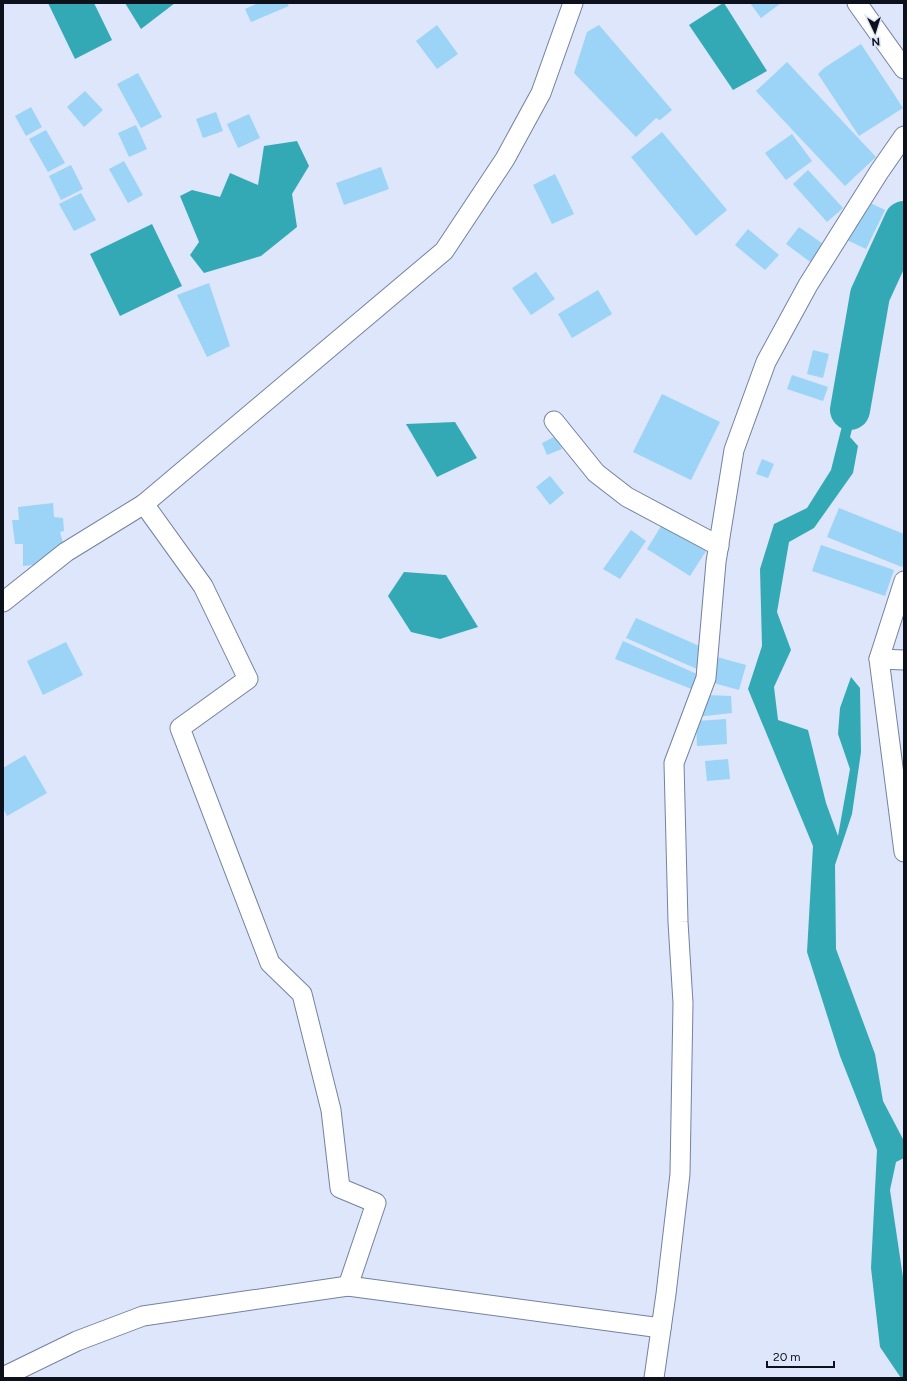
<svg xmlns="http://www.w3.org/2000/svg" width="907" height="1381" font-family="Figtree,sans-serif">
	<rect width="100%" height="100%" fill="#dde6fa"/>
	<g fill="#34a9b6">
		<polygon points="48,3 94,3 112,40 75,59"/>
		<polygon points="125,3 175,3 141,29"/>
		<polygon points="723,3 724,3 767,71 733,90 689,25"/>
		<polygon points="297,141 309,166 292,194 297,227 261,256 204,273 190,255 199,242 180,196 192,190 220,197 230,173 258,185 264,146"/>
		<polygon points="904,205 904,243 858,344 863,386 850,437 858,446 853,473 814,528 789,542 777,612 791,650 774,687 778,720 808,730 826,803 838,836 850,769 838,734 840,708 851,677 860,688 861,752 852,814 835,865 836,949 875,1054 883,1101 904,1141 904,1158 896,1162 890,1190 904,1284 904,1378 901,1378 880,1347 871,1268 877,1150 840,1056 807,952 813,846 748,689 762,646 760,569 774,524 807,508 831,470 845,414 843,344"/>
		<polygon points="152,224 182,286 120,316 90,254"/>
		<polygon points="455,422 477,458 437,477 406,424"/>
		<polygon points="404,572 446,575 478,627 440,639 411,632 388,596"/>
	</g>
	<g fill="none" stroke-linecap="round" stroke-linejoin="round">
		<polyline stroke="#34a9b6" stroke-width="40" points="850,410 870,295 904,221"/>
	</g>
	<g fill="#9bd4f7">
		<polygon points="258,3 287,3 289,6 251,22 245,9"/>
		<polygon points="750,3 781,3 761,18"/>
		<polygon points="437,25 458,54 437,69 416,41"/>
		<polygon points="599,25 672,110 660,120 656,118 636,137 574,73 587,32"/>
		<polygon points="861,44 903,108 859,136 818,74 824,68"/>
		<polygon points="787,62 876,157 845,186 756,91"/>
		<polygon points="138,73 162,117 141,128 117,84"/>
		<polygon points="85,91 103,110 84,127 67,107"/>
		<polygon points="31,107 42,127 26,136 15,116"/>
		<polygon points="216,112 223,131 203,138 196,119"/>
		<polygon points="249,114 260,138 238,148 227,124"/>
		<polygon points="136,125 147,149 129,157 118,133"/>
		<polygon points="46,130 65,163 48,172 29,139"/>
		<polygon points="662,132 727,210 696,236 631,157"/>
		<polygon points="792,134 812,161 786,180 765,153"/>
		<polygon points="124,161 143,195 128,203 109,169"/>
		<polygon points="71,165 83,189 61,200 49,176"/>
		<polygon points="381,167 389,189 344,205 336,183"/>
		<polygon points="808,170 843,208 827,222 793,184"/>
		<polygon points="555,174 574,214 552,224 533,185"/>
		<polygon points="81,193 96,220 74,231 59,204"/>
		<polygon points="864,200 885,210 866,249 845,239"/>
		<polygon points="799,227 826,246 813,264 786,244"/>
		<polygon points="748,229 779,255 765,270 735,245"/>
		<polygon points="536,272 555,299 531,315 512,288"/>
		<polygon points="209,283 230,346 207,357 177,295"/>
		<polygon points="598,290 612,314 572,338 558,314"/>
		<polygon points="813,350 829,354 823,378 807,374"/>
		<polygon points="792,375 828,387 823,401 787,389"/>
		<polygon points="662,394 720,422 691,480 633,452"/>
		<polygon points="556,436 562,449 547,455 542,443"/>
		<polygon points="762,459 774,464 768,478 756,474"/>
		<polygon points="550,476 564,493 550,505 536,487"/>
		<polygon points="53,503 54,517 63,518 64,531 60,532 64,546 42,564 23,566 23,544 15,544 12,520 19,520 18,507"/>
		<polygon points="839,508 904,534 904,562 902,567 827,537"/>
		<polygon points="663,523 706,551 690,576 647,549"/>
		<polygon points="631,530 646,541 620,579 603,569"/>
		<polygon points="821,545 894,570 885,596 812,571"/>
		<polygon points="636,618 706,649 697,669 626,638"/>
		<polygon points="623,641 699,675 694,690 615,659"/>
		<polygon points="66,642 83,675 43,695 27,661"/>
		<polygon points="717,657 746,665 739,690 710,682"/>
		<polygon points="706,695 731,696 732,713 696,717"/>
		<polygon points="726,719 727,744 697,746 696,721"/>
		<polygon points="25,755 47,793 7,816 3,808 3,768"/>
		<polygon points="728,759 730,779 707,781 705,761"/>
	</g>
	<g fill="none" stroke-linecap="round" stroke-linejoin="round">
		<defs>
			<g id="street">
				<polyline points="857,3 904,69"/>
				<polyline points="554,421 596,473 627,497 719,546"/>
				<polyline points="144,504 203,586 248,679 180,728 270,963 302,994 331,1110 340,1188 376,1203 348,1286 661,1328"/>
				<polyline points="904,581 879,659 904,852"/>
				<polyline points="3,602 66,552 144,504 444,251 505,159 541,93 573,3"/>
				<polyline points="879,659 904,660"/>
				<polyline points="3,1377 77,1341 143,1316 348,1286"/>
				<polyline points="654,1378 666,1294 680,1174 683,1003 678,922 674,763 706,678 716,562 734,450 766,362 808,285 879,172 904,136"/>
			</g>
		</defs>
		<use href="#street" stroke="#7482a0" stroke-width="21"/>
		<use href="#street" stroke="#fff" stroke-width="19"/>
	</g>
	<rect width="907" height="1381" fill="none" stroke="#0c111c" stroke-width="8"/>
	<g transform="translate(875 32) rotate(176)" stroke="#dde6fa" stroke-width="3" paint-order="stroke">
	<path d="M0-3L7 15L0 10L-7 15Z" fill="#0c111c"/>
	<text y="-6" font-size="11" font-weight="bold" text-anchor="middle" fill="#0c111c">N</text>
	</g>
	<path d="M767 1361v6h67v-6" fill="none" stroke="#0c111c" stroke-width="2"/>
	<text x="773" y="1361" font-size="12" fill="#0c111c" stroke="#dde6fa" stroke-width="3" paint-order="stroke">20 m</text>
</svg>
